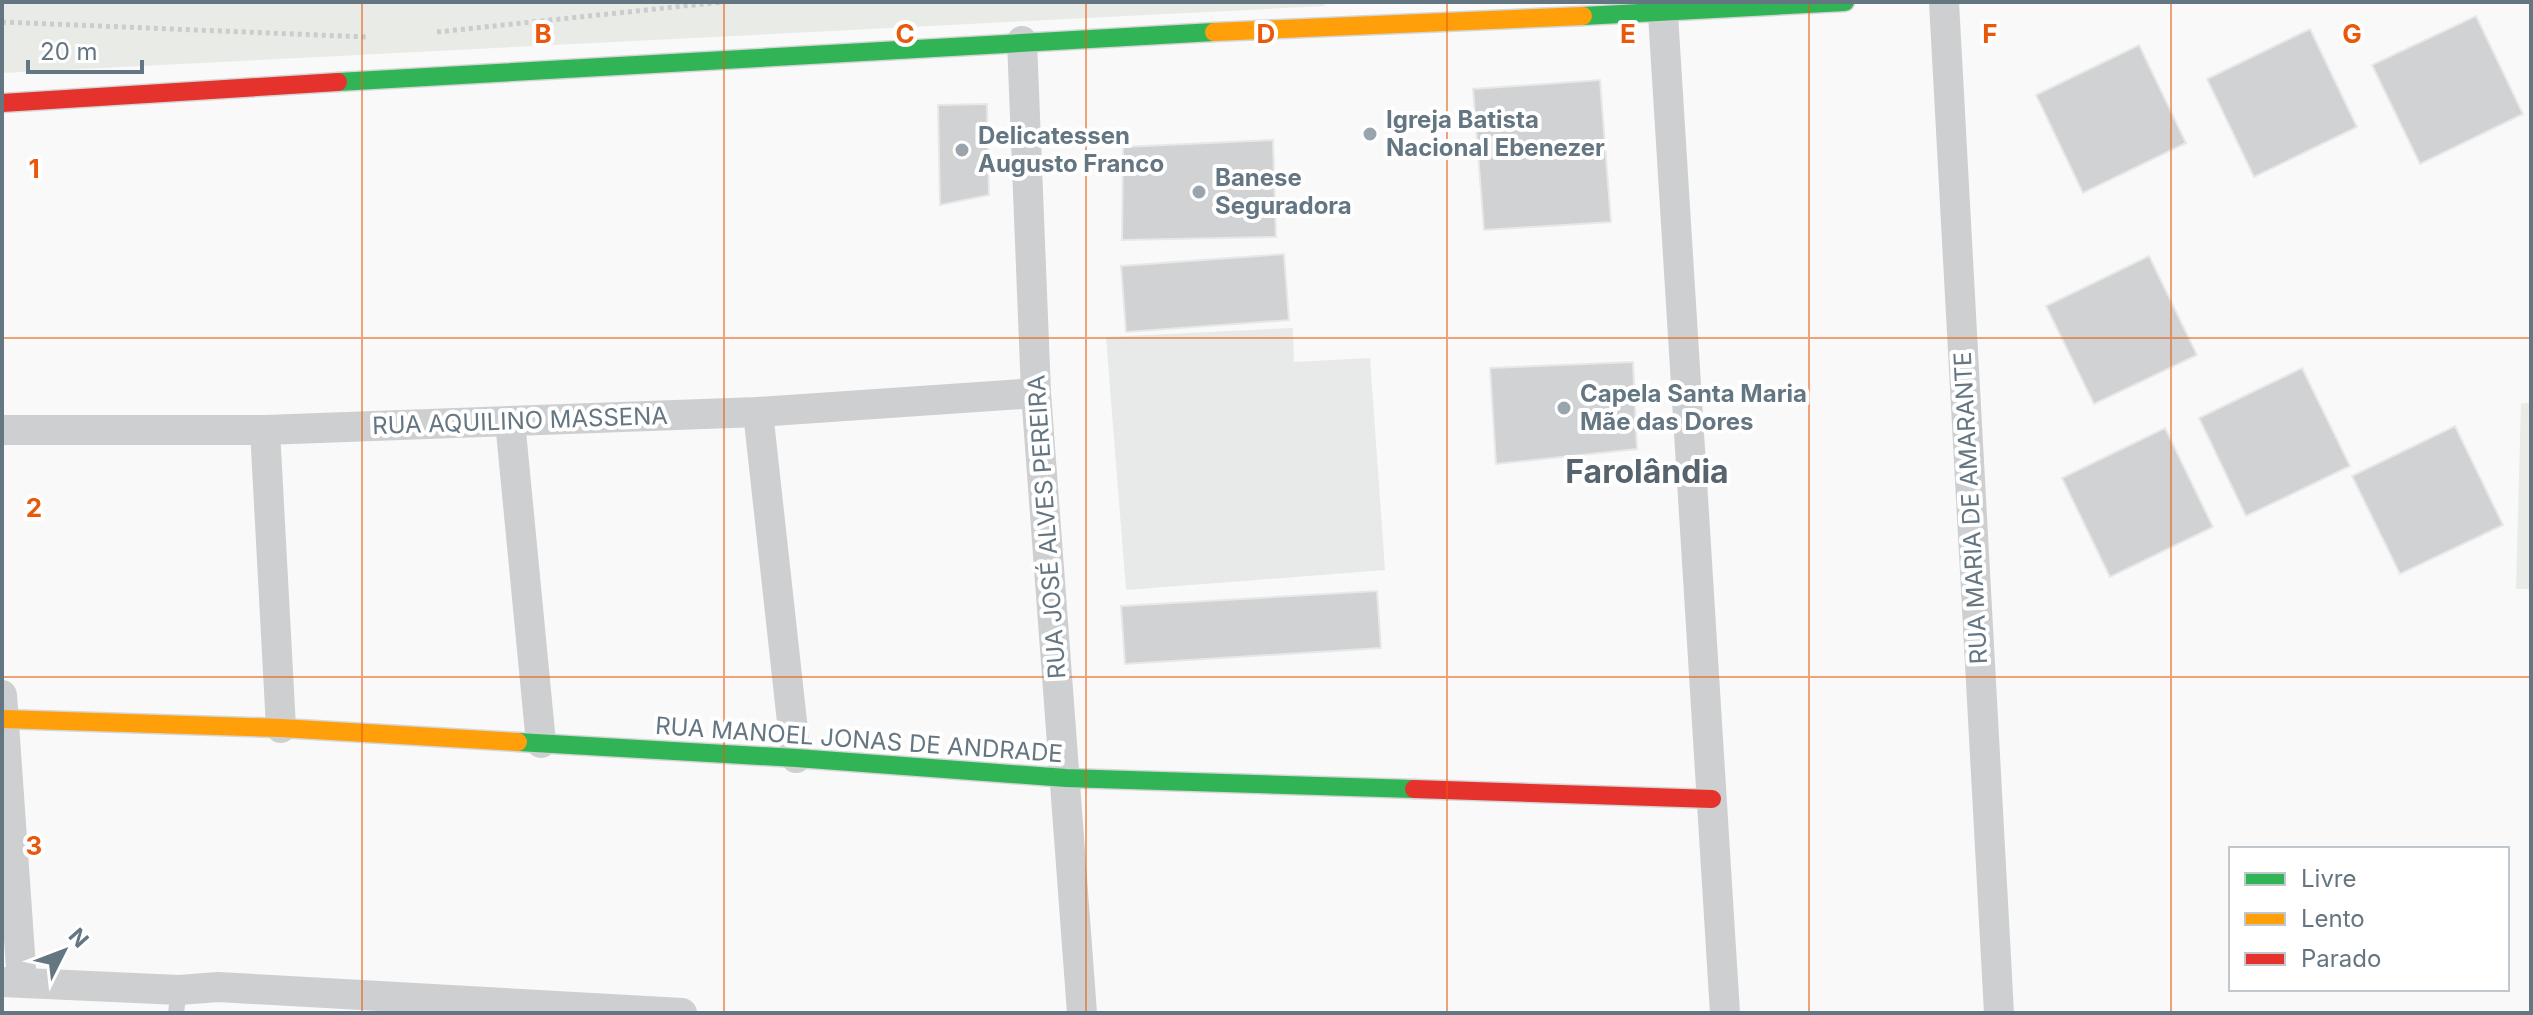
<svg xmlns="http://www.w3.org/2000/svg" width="2533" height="1015" font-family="Inter,sans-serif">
	<rect width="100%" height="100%" fill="#f9f9f9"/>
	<polygon fill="#e8e9e9" points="1293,328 1294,362 1370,358 1385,570 1126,590 1106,337"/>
	<g fill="#e8ebe6">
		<polygon points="2,2 1326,2 1324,6 2,73"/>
		<polygon points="2521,403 2531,403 2531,589 2516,589"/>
	</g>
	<g fill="#d0d2d3" stroke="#e8e8e8" stroke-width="2">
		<polygon points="2476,16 2523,114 2420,164 2372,65"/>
		<polygon points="2310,29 2357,127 2254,177 2207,79"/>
		<polygon points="2139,45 2186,143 2083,193 2036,95"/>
		<polygon points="1600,80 1611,222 1484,230 1473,89"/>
		<polygon points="987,104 989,195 940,205 938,105"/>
		<polygon points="1273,140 1276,237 1122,240 1123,147"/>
		<polygon points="1284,254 1289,320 1126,332 1121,266"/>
		<polygon points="2149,256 2197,355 2094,404 2046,306"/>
		<polygon points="1633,362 1637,449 1496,464 1490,368"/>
		<polygon points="2302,368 2350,466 2246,516 2199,418"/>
		<polygon points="2455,426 2503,525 2400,574 2352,476"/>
		<polygon points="2165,428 2213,527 2110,577 2062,478"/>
		<polygon points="1377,591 1381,648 1125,664 1121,606"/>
	</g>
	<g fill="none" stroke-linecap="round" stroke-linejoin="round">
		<defs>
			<g id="fast">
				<polyline points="1583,16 1845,2"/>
				<polyline points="338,82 1214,32"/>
				<polyline points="518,742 796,758 1066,778 1414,789"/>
			</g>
			<g id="slow">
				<polyline points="1214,32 1583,16"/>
				<polyline points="3,719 281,728 518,742"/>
			</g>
			<g id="jam">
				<polyline points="2,103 338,82"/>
				<polyline points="1414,789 1712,799"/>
			</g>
		</defs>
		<use href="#fast" stroke="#d5d6d7" stroke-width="21"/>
		<use href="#slow" stroke="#d5d6d7" stroke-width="21"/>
		<use href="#jam" stroke="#d5d6d7" stroke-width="21"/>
		<g stroke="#cbcccd" stroke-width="5" stroke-dasharray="4 4" stroke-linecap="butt">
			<polyline points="2,22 367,37"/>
			<polyline points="437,32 722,2"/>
		</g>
		<polyline stroke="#cecfd0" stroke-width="16" points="176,1013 179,990"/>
		<g stroke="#cecfd0" stroke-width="30">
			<polyline points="1944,2 1999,1013"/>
			<polyline points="1663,14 1725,1013"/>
			<polyline points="1022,41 1036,393 1082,1013"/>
			<polyline points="758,412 796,758"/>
			<polyline points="510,421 541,743"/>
			<polyline points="2,430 265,430 758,412 1036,393"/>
			<polyline points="265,430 281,728"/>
			<polyline points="2,695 22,982"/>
			<polyline points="2,982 179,990 218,987 682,1013"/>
		</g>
		<use href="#fast" stroke="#30b455" stroke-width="18"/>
		<use href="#slow" stroke="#ff9f0a" stroke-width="18"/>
		<use href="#jam" stroke="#e5322d" stroke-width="18"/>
	</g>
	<path fill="none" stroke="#e8590c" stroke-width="2" stroke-opacity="0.55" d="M362 2V1013M724 2V1013M1086 2V1013M1447 2V1013M1809 2V1013M2171 2V1013M2 338H2531M2 677H2531"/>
	<g fill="#99a4ac" stroke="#fff" stroke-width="3">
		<circle cx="1370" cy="134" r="8"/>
		<circle cx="962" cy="150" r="8"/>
		<circle cx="1199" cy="192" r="8"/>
		<circle cx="1564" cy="408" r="8"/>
	</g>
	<g text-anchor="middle" stroke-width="8" stroke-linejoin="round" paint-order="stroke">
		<g font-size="24" font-weight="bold" fill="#657683" stroke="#fff" text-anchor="start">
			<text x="1386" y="128">Igreja Batista<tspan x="1386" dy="28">Nacional Ebenezer</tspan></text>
			<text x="978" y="144">Delicatessen<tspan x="978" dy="28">Augusto Franco</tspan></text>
			<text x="1215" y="186">Banese<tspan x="1215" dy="28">Seguradora</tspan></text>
			<text x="1580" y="402">Capela Santa Maria<tspan x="1580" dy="28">Mãe das Dores</tspan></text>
		</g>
		<g font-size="24" fill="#657683" stroke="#fff">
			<text transform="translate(520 421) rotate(-2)" y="8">RUA AQUILINO MASSENA</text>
			<text transform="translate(1971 508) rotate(-93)" y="8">RUA MARIA DE AMARANTE</text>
			<text transform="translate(1047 527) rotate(-94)" y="8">RUA JOSÉ ALVES PEREIRA</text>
			<text transform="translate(859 740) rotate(4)" y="8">RUA MANOEL JONAS DE ANDRADE</text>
		</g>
		<g font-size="32" font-weight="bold" fill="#57646e" stroke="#fff">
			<text x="1647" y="483">Farolândia</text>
		</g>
	</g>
	<g font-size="26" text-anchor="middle" font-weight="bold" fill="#e8590c" stroke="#fff" stroke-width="8" stroke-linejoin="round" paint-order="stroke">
		<text x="543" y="43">B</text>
		<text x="905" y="43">C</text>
		<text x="1266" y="43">D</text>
		<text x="1628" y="43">E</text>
		<text x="1990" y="43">F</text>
		<text x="2352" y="43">G</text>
		<text x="34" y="178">1</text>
		<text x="34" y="517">2</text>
		<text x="34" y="855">3</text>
	</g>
	<rect width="2533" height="1015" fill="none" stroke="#657683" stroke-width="8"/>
	<rect x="2229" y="847" width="280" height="144" fill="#ffffff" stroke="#c1c8cd" stroke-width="2"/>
	<rect x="2245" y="873" width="40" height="12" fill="#30b455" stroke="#c1c8cd" stroke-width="2"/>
	<text x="2301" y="887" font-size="24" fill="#657683">Livre</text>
	<rect x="2245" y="913" width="40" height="12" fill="#ff9f0a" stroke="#c1c8cd" stroke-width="2"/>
	<text x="2301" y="927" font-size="24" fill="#657683">Lento</text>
	<rect x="2245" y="953" width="40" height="12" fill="#e5322d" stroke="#c1c8cd" stroke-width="2"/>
	<text x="2301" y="967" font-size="24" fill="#657683">Parado</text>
	<g transform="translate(64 951) rotate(48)" stroke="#ffffff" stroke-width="6" paint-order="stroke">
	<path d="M0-6L14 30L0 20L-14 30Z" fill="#657683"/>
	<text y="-12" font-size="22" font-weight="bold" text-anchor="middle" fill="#657683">N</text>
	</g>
	<path d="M28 60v12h114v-12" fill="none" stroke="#657683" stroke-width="4"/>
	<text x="40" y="60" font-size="24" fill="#657683" stroke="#ffffff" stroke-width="6" paint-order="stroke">20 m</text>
</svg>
